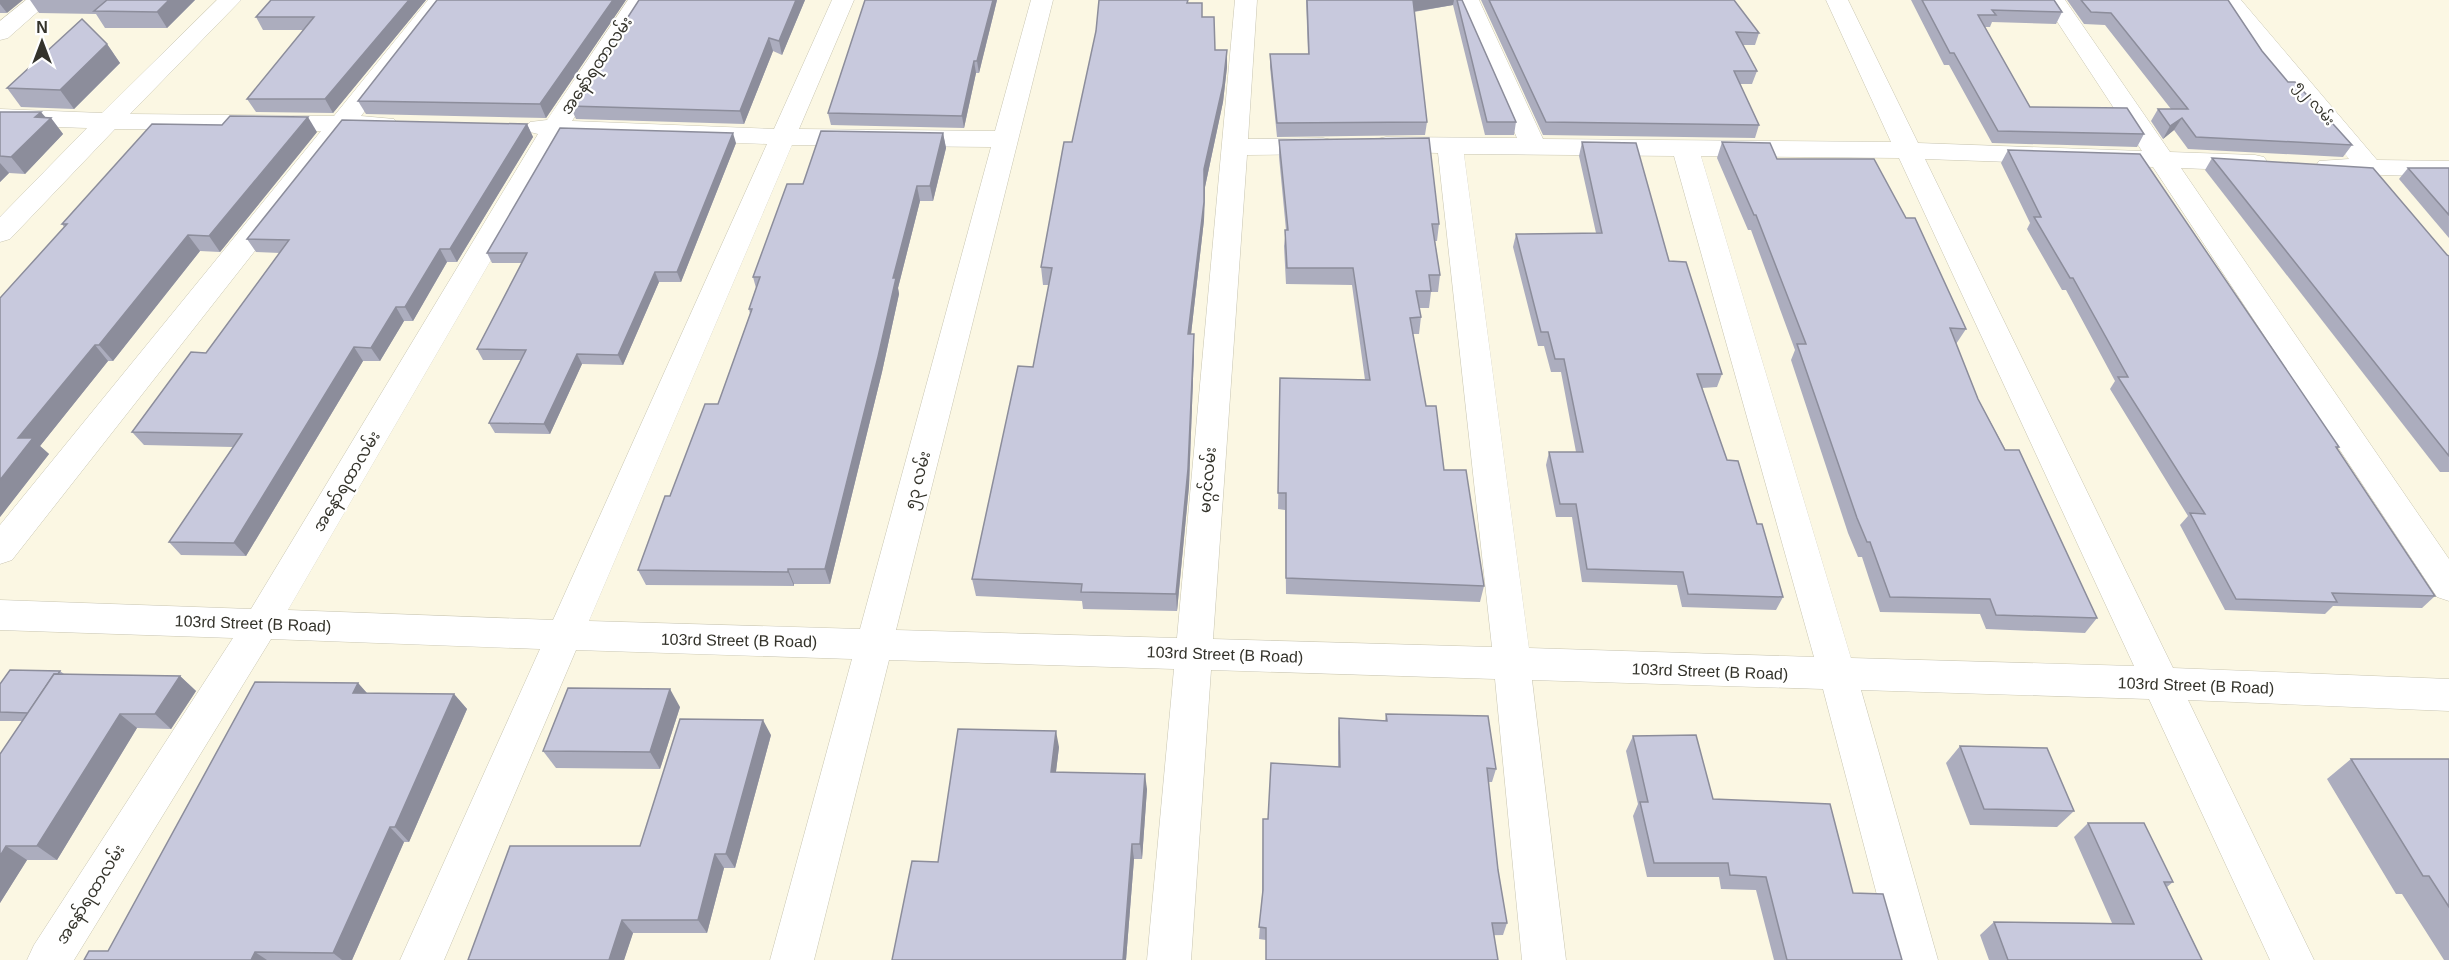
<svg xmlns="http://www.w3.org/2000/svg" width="2449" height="960" font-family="Helvetica,'Noto Sans Myanmar',sans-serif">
	<rect width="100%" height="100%" fill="#fbf7e3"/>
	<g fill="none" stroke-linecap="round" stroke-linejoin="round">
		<defs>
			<g id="minor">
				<polygon points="26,0 51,0 8,38 0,40 0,21"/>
				<polygon points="217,0 241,0 130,114 334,116 428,0 451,0 361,116 394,119 398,124 394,129 349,131 12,560 0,564 0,525 321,131 115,129 10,239 0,242 0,217 87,128 0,125 0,109 102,113"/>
				<path d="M628 0H650L572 121 774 129 832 0H854L799 129 995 131 1031 0H1053L896 630 1177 638 1235 0H1257L1248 139 1323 138 1332 140 1336 146 1332 152 1323 154 1247 155 1213 639 1492 647 1438 153 1377 151 1373 145 1377 139 1386 137 1517 138 1457 0H1479L1543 139 1891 142 1826 0H1848L1918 143 2142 151 2043 0H2065L2170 152 2255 155 2264 157 2268 163 2264 169 2255 171 2181 168 2449 559V601L2437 597 2153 167 1925 159 2173 668 2449 679V711L2188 700 2314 960H2270L2149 699 1861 690 1938 960H1894L1823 689 1532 680 1566 960H1522L1495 679 1211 670 1191 960H1147L1174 669 889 660 814 960H770L852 659 576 650 444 960H400L540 649 271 639 74 960H27L34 945 233 638 0 630V600L251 609 538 134 530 132 526 127 530 122 547 120ZM563 136 767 144 553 620 288 610ZM792 145 991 147 860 629 589 621ZM1464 154 1674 156 1814 657 1529 648ZM1701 156 1899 158 2134 666 1851 658Z"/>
				<polygon points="2218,0 2241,0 2377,160 2449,161 2449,177 2319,173 2315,167 2319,161 2349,159"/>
			</g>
		</defs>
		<use href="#minor" stroke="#c8c5b1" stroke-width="1"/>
		<use href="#minor" fill="#fff" fill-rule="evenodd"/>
	</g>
	<g fill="#acadbe">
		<polygon points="0,0 7,13 0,13"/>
		<polygon points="30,0 195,0 167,28 105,28 96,14 39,13"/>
		<polygon points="426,0 333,113 256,112 247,99 304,30 263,30 256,17"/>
		<polygon points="626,0 546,118 366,114 358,101"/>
		<polygon points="639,0 805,0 782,55 773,51 744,124 576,119 570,106"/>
		<polygon points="997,0 979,73 976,73 964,128 831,125 828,113"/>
		<polygon points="1306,0 1462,0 1516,122 1514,135 1485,135 1453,5 1414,12 1427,122 1425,135 1277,137 1270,67 1270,54 1308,54"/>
		<polygon points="1481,0 1734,0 1759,33 1755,45 1743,45 1757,71 1752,84 1740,84 1759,125 1755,138 1543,135"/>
		<polygon points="1911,0 2054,0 2062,12 2056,24 1992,22 1990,27 1984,27 2030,107 2144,134 2137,147 1992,143 1949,65 1944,65"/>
		<polygon points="2067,0 2228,0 2262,51 2288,82 2352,145 2343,157 2188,149 2174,130 2163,139 2151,121 2158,109 2171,109 2105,25 2084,24"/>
		<polygon points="1202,3 1202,17 1215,50 1227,67 1223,102 1205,187 1204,220 1191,334 1194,352 1189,486 1177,611 1083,609 1082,601 976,596 972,579 1033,367 1049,285 1043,285 1041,267 1072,142"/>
		<polygon points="107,44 120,63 74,109 21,107 7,88"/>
		<polygon points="0,112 51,118 63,134 25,174 9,173 0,182"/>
		<polygon points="527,124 533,137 457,262 447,262 413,321 404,321 380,361 363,361 246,556 181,555 169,542 233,447 144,445 132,432 206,353 280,253 256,252 247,239"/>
		<polygon points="317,132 220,252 200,251 113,361 108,361 40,446 49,454 0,517 64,227 62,224"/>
		<polygon points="943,133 946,148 933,201 920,201 898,288 899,294 882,372 830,584 794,584 794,586 646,585 638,570 670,496 718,404 750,314 749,309 756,288 753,277 803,184"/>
		<polygon points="1279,140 1439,224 1437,241 1435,241 1440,275 1438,292 1431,292 1429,308 1419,308 1421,317 1419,334 1413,334 1426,406 1444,470 1484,586 1480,602 1286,594 1285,510 1278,509 1280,394 1365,380 1352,285 1286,284 1284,246 1286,230 1279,157"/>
		<polygon points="1582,142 1669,261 1722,374 1717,387 1702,388 1727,460 1757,524 1783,597 1776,610 1682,607 1677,585 1582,582 1572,517 1556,517 1546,465 1549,452 1576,452 1561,372 1551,372 1544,346 1538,346 1513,247 1516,234 1596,233 1579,156"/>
		<polygon points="1722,142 1777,159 1966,329 1956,344 1978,399 2097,618 2085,633 1986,629 1980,614 1880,612 1862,557 1858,557 1848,533 1791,360 1795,350 1751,230 1748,230 1717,158"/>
		<polygon points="736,143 681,282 659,282 623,365 582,364 550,434 495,433 489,423 521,360 483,360 477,349 522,263 492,263 487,253"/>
		<polygon points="2008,150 2339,447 2337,449 2435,596 2422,608 2333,606 2325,614 2225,610 2180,525 2188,516 2110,389 2115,381 2066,290 2062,290 2027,229 2030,223 2001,163"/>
		<polygon points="2212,158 2449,256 2449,472 2440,472 2205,170"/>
		<polygon points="2408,168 2449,168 2449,238 2399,179"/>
		<polygon points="60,671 64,674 180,676 196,691 171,729 137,728 57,860 27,860 0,903 22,721 0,721 0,684"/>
		<polygon points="358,683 367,693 454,694 467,709 409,842 404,842 352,960 84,960 108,951"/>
		<polygon points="680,707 660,769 556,768 543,751"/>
		<polygon points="1386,714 1496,769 1492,782 1488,782 1498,870 1507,923 1503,935 1266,940 1259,939 1262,896 1263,819 1268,819 1338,767 1338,732 1339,718 1385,721"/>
		<polygon points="771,735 735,868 724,868 707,933 633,933 624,960 468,960 640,846"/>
		<polygon points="1633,736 1713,799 1853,893 1902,960 1774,960 1756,890 1721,889 1719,877 1647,877 1633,816 1638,804 1626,751"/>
		<polygon points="1960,746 2074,811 2057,827 1970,825 1946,763"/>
		<polygon points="1059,747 1056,772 1147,789 1142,859 1134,859 1126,960 938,862"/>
		<polygon points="2351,759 2449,759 2449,960 2444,960 2402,894 2396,894 2327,779"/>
		<polygon points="2088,823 2173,882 2167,887 2202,960 1989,960 1980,935 1994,922 2112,923 2074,837"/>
	</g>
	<g fill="#8c8d9b">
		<polygon points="0,0 23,0 7,13 0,4"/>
		<polygon points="169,0 195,0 167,28 157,12"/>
		<polygon points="409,0 426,0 333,113 325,99"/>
		<polygon points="613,0 626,0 546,118 540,104"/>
		<polygon points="796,0 805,0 782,55 779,41"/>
		<polygon points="993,0 997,0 979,73 977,61"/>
		<polygon points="1412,0 1454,0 1453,5 1411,12"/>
		<polygon points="769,38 773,51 744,124 740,111"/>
		<polygon points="107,44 120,63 74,109 60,90"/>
		<polygon points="1227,50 1227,67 1223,102 1205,187 1204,220 1189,352 1188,334 1204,169"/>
		<polygon points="974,61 976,73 964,128 962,116"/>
		<polygon points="41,112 48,120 51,118 63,134 25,174 11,157 35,117"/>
		<polygon points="308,117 317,132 220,252 209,236"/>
		<polygon points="2182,118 2174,130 2163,139 2170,126"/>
		<polygon points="527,124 533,137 457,262 450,249"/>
		<polygon points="733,133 736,143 681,282 677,272"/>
		<polygon points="943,133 946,148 933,201 930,186"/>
		<polygon points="0,163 9,173 0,182"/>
		<polygon points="917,186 920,201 898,288 899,294 882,372 830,584 825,569 893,278"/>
		<polygon points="188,235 200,251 113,361 99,345"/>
		<polygon points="440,249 447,262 413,321 405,307"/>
		<polygon points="655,272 659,282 623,365 618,355"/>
		<polygon points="396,307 404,321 380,361 371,348"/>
		<polygon points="1194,334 1194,352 1189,486 1177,611 1176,594"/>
		<polygon points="95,345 108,361 40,446 49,454 0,517 0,480 18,438"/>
		<polygon points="354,347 363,361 246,556 234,543"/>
		<polygon points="577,354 582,364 550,434 544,424"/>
		<polygon points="788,569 794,584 794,586 788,572"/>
		<polygon points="180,676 196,691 171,729 155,714"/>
		<polygon points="358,683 372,699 353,693"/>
		<polygon points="670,689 680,707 660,769 650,752"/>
		<polygon points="454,694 467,709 409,842 395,827"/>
		<polygon points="120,714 137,728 57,860 37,846"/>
		<polygon points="763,720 771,735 735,868 726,854"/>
		<polygon points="1056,731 1059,747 1054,787 1051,772"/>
		<polygon points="1145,774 1147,789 1142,859 1140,844"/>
		<polygon points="390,827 404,842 352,960 342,960 333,953"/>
		<polygon points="1132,844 1134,859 1126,960 1123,960"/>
		<polygon points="6,846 27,860 0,903 0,856"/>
		<polygon points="715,854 724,868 707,933 698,920"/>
		<polygon points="622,920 633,933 624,960 609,960"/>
		<polygon points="255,952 267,960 251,960"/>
	</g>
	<g fill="#c8c9dd" stroke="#8c8d9b" stroke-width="1.5">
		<polygon points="107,0 169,0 157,12 94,11"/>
		<polygon points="271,0 409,0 325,99 247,99 314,17 256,17"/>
		<polygon points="437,0 613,0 540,104 358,101"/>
		<polygon points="639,0 796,0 779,41 769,38 740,111 570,106"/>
		<polygon points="865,0 993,0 977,61 974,61 962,116 828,113"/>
		<polygon points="1099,0 1188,0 1187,3 1202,3 1202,17 1214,17 1215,50 1227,50 1223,85 1204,169 1204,202 1188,334 1194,334 1188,469 1176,594 1081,592 1082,584 972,579 1018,366 1033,367 1052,268 1041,267 1064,142 1072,142 1096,31"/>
		<polygon points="1307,0 1413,0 1427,122 1277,123 1270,54 1309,54"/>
		<polygon points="1457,0 1462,0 1516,122 1487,122"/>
		<polygon points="1489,0 1734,0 1759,33 1736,32 1757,71 1734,71 1759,125 1546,122"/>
		<polygon points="1922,0 2054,0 2062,12 1992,10 1996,15 1978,15 2030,107 2127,108 2144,134 1998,131 1954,53 1950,53"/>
		<polygon points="2081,0 2228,0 2262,51 2288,82 2295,82 2352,145 2196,137 2182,118 2170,126 2158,109 2188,109 2111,13 2091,12"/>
		<polygon points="82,19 107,44 60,90 7,88"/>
		<polygon points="0,112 41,112 35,117 51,118 11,157 0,156"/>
		<polygon points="230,116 308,117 209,236 188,235 99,345 95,345 18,438 33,438 0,480 0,298 67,224 62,224 152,124 222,125"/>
		<polygon points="342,120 527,124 450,249 440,249 405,307 396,307 371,348 354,347 234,543 169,542 242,434 132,432 191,352 206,353 289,240 247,239"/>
		<polygon points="560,128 733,133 677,272 655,272 618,355 577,354 544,424 489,423 526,350 477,349 527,253 487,253"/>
		<polygon points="821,131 943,133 930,186 917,186 893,278 896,278 878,357 825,569 788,569 788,572 638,570 665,496 670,496 705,404 718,404 752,309 749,309 760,277 753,277 787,184 803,184"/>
		<polygon points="1429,138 1439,224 1432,224 1440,275 1429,275 1431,291 1416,291 1421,317 1410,318 1426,406 1436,406 1444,470 1466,470 1484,586 1286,578 1286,493 1278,493 1280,378 1370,380 1353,268 1287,268 1285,230 1288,230 1279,140"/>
		<polygon points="1582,142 1636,143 1669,261 1686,262 1722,374 1697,374 1727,460 1738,461 1757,524 1762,524 1783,597 1688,594 1683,572 1587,569 1576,504 1560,504 1549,452 1583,452 1564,359 1555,359 1548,332 1541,332 1516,234 1602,233"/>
		<polygon points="1722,142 1770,143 1777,159 1874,159 1906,218 1915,218 1966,329 1950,328 1978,399 2005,450 2019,450 2097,618 1996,615 1990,599 1890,597 1870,542 1867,542 1857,518 1797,344 1806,344 1756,215 1754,215"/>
		<polygon points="2008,150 2140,154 2339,447 2336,447 2435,596 2332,593 2337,602 2236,599 2190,513 2205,514 2118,377 2128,377 2073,278 2070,278 2034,217 2041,217"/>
		<polygon points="2212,158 2373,168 2447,255 2449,256 2449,456"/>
		<polygon points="2408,168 2449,168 2449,215"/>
		<polygon points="10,670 60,671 58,674 54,674 28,713 0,712 0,684"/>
		<polygon points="54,674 180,676 155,714 120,714 37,846 6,846 0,856 0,754"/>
		<polygon points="255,682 358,683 353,693 454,694 395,827 390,827 333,953 255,952 251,960 84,960 89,951 108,951"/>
		<polygon points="568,688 670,689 650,752 543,751"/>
		<polygon points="1386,714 1488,716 1496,769 1487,768 1498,870 1507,923 1492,923 1498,960 1266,960 1266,928 1259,927 1263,890 1263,819 1268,819 1271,763 1340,767 1339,718 1387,721"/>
		<polygon points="680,719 763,720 726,854 715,854 698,920 622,920 609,960 468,960 510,846 640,846"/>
		<polygon points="958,729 1056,731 1051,772 1145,774 1140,844 1132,844 1123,960 892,960 912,861 938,862"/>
		<polygon points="1696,735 1713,799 1830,804 1853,893 1883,894 1902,960 1787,960 1766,877 1730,875 1728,863 1654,863 1640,802 1648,802 1633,736"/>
		<polygon points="1960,746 2047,748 2074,811 1984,809"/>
		<polygon points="2351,759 2449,759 2449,907 2429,876 2423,876"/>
		<polygon points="2088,823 2144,823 2173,882 2164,882 2202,960 2008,960 1994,922 2134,924"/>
	</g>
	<g text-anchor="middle" stroke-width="4.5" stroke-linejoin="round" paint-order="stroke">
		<g font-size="14" fill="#34332b" stroke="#fff">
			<text transform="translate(2315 103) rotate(50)" y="5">၅၂ လမ်း</text>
		</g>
		<g font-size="16" fill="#34332b" stroke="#fff">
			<text transform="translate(596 65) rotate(-56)" y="6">အနော်ရထာလမ်း</text>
			<text transform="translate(917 480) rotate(-75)" y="6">၅၃ လမ်း</text>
			<text transform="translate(1207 480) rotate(-85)" y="6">မဂ္ဂင်လမ်း</text>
			<text transform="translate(346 481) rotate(-59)" y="6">အနော်ရထာလမ်း</text>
			<text transform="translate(253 623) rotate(2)" y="6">103rd Street (B Road)</text>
			<text transform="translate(739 640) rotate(1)" y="6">103rd Street (B Road)</text>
			<text transform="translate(1225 654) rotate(2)" y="6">103rd Street (B Road)</text>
			<text transform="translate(1710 671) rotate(2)" y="6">103rd Street (B Road)</text>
			<text transform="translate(2196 685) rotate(2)" y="6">103rd Street (B Road)</text>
			<text transform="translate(90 894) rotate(-58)" y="6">အနော်ရထာလမ်း</text>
		</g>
	</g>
	<g transform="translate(42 42)" stroke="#ffffff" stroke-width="4.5" paint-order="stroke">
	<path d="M0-4.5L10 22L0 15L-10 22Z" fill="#34332b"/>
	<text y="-9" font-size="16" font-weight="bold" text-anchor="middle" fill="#34332b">N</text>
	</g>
</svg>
